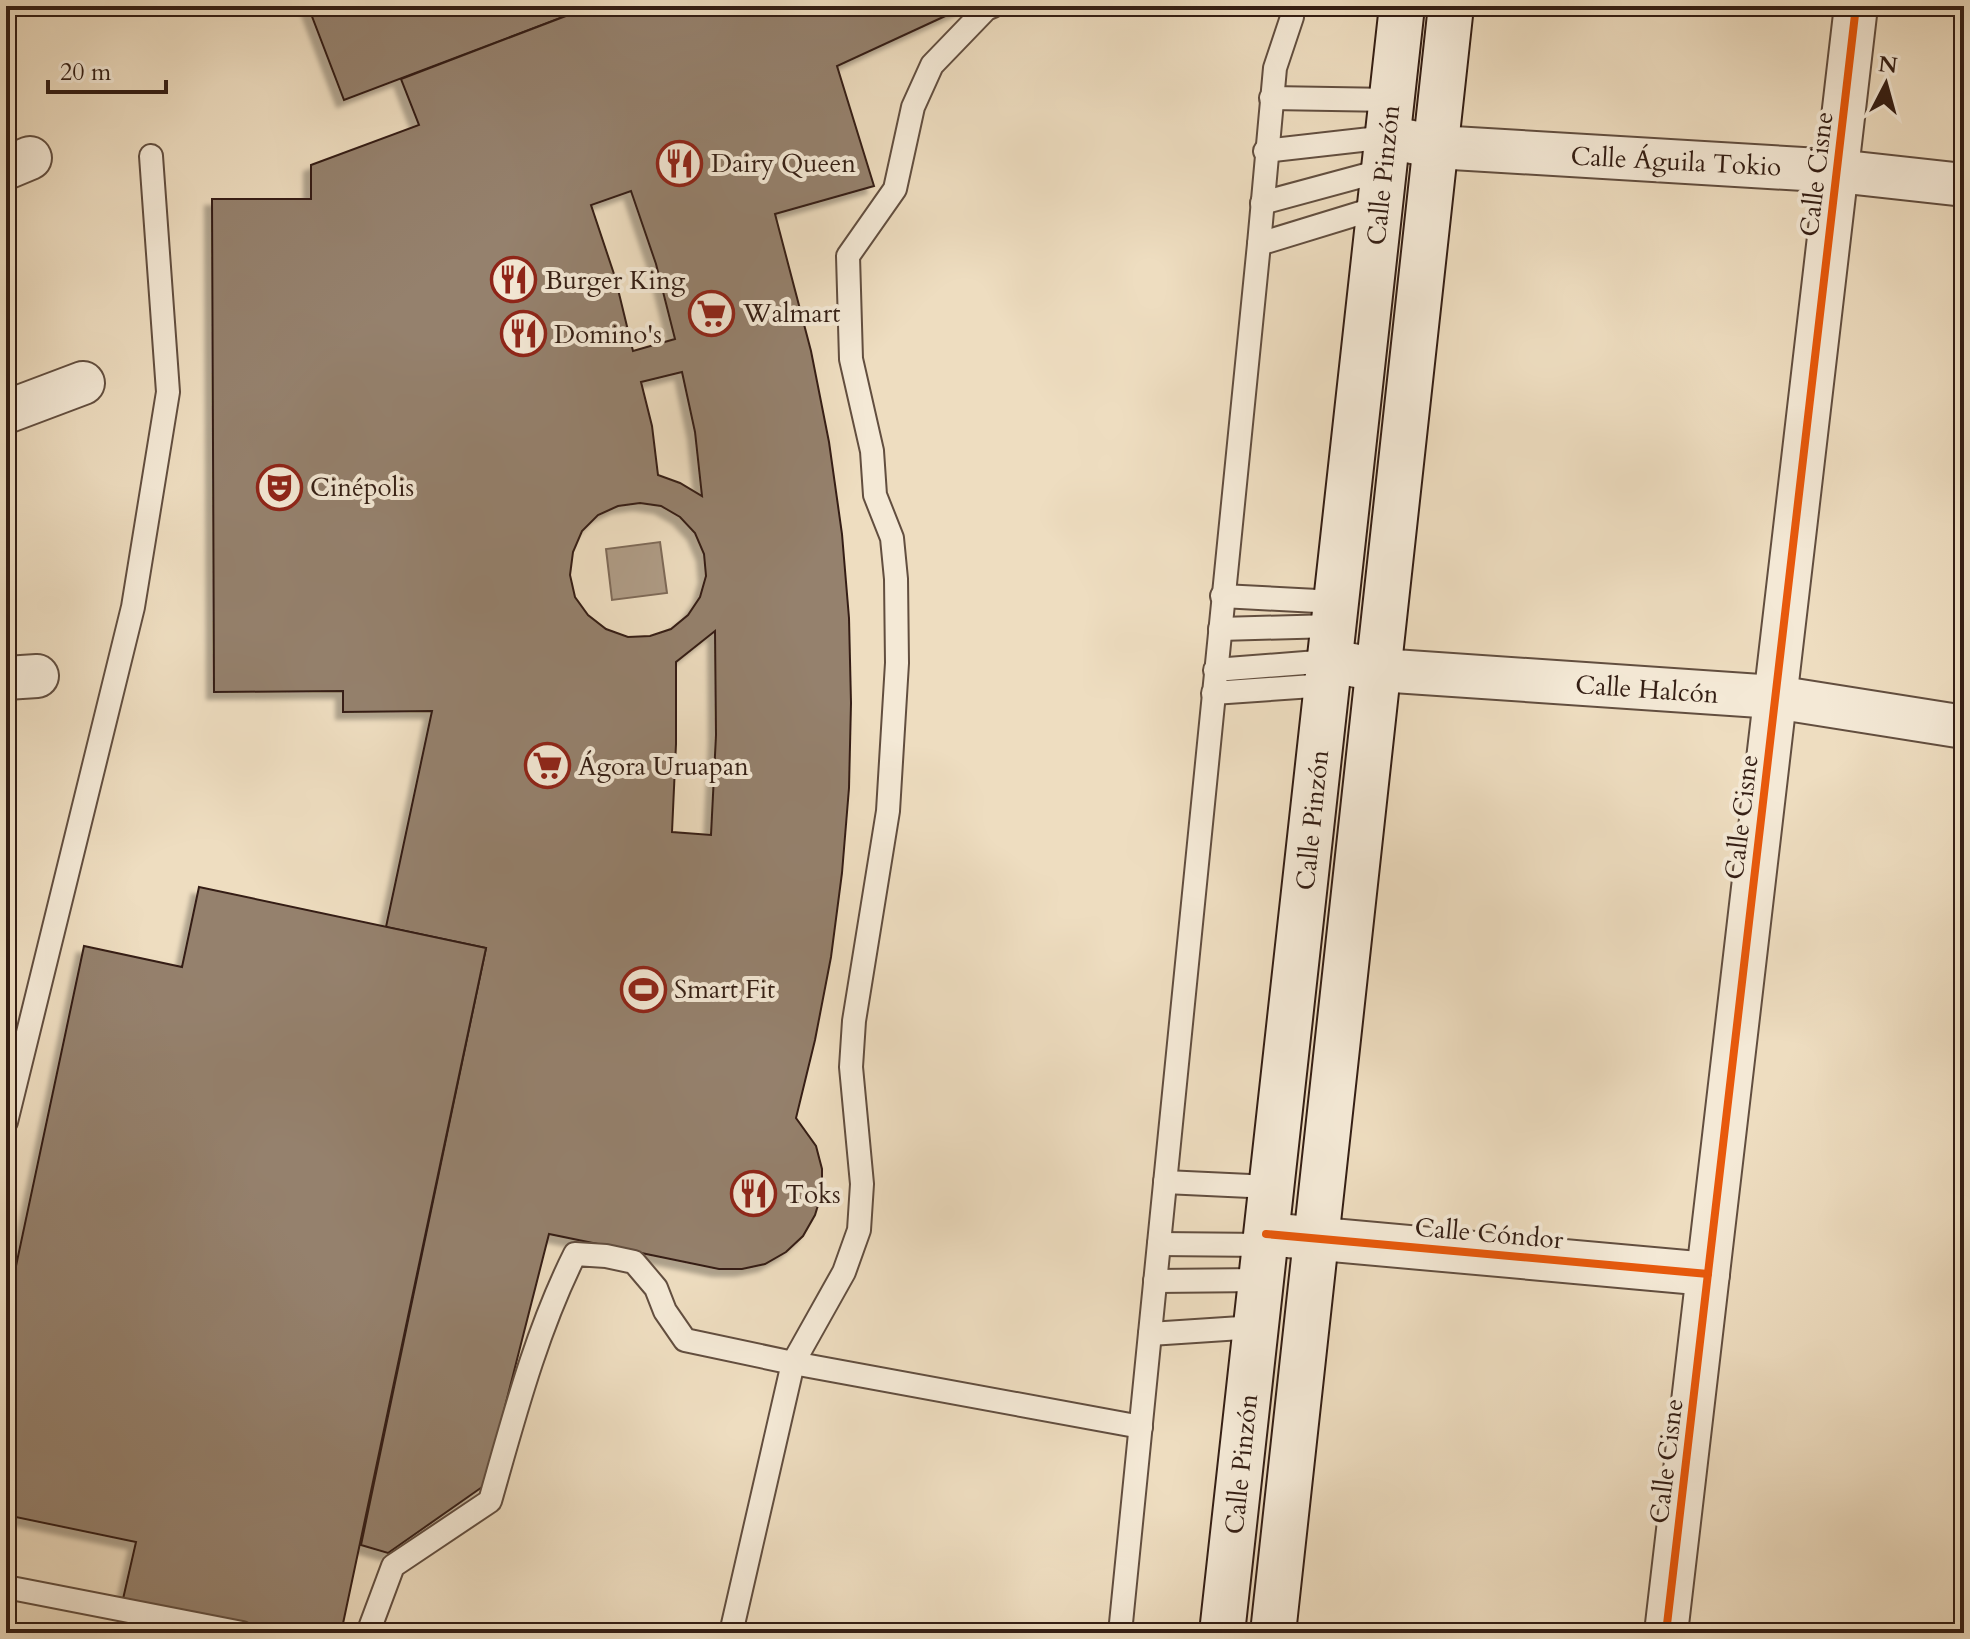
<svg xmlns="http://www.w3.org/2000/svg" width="1970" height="1639" font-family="Cardo,serif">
	<defs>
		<filter id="shadow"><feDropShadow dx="-7" dy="7" stdDeviation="2" flood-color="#0004"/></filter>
	</defs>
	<rect width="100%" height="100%" fill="#eeddc0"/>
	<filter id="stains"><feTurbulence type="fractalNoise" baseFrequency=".0025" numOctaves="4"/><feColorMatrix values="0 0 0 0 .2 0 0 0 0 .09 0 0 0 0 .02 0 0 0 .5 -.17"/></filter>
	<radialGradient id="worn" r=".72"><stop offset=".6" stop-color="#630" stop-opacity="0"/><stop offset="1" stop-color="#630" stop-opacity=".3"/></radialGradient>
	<polygon fill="#af9c86" stroke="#7e6a58" stroke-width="2" points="660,542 667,593 612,600 606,549"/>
	<g fill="#95816d" stroke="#341e14" stroke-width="2" fill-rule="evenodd" filter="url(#shadow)">
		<polygon points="308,6 592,6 344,100"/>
		<path d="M592 6H967L837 66 874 186 775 214 811 351 829 442 842 534 849 618 851 703 849 788 842 873 831 957 815 1040 796 1118 816 1146 822 1169V1192L815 1215 803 1236 786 1252 765 1264 742 1269H719L549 1234 485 1485 388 1553 361 1545 486 948 386 927 432 711 343 712V691L214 692 212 199H311V165L419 125 401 79ZM631 191 656 264 675 339 633 351 615 277 591 205ZM682 372 695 432 702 496 680 483 658 475 652 426 641 382ZM640 503 661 506 680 517 695 533 704 554 706 576 700 597 688 615 671 629 650 636 628 637 606 629 588 615 575 597 570 575 573 552 582 531 598 515 618 506ZM715 631 716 735 711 835 672 832 676 744V662Z"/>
		<polygon points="199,887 486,948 341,1633 285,1633 123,1599 136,1542 6,1515 6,1313 84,946 182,967"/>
	</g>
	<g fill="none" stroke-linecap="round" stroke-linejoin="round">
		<defs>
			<g id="lane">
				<polyline points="1271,98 1392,100"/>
				<polyline points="1265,151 1388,137"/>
				<polyline points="1262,203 1384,170"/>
				<polyline points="1259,244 1380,207"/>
				<polyline points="1222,596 1336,602"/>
				<polyline points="1220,629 1333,626"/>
				<polyline points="1215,670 1330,661"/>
				<polyline points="1213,693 1327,685"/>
				<polyline points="6,1122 133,607 168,392 151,156"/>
				<polyline points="1165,1182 1271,1187"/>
				<polyline points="1159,1244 1265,1245"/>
				<polyline points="1155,1281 1261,1280"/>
				<polyline points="1150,1334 1256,1327"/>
				<polyline points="6,1587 242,1633"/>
				<path d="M368 1633 393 1566 490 1501C514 1417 536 1332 575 1254L606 1256 634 1262 656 1288 665 1311 685 1340 793 1363 1141 1427"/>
				<polyline points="731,1633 793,1363 844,1272 859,1230 862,1184 851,1067 854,1021 888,811 897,663 896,579 892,538 875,495 872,451 851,359 848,256 895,189 913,107 932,65 986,9 993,6"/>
				<polyline points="1120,1633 1259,244 1275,68 1292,17 1289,6"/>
			</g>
			<g id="street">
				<polyline points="1388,137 1436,147 1837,171 1964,185"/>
				<polyline points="6,168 30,158"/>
				<polyline points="6,412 83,383"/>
				<polyline points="1330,661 1379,670 1775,697 1964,727"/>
				<polyline points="6,678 37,676"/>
				<polyline points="1266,1234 1708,1274"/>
				<polyline points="1666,1633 1856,6"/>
			</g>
			<g id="secondary">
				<polyline points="1222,1633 1402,6"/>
				<polyline points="1273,1633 1451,6"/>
			</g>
		</defs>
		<use href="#lane" stroke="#624e3f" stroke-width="26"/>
		<use href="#street" stroke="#624e3f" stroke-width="46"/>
		<use href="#secondary" stroke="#341e14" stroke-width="48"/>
		<use href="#lane" stroke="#f4e9d6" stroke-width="22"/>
		<use href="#street" stroke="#f4e9d6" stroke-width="42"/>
		<use href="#secondary" stroke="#f4e9d6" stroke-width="44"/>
		<defs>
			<g id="cycleway">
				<polyline points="1266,1234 1708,1274"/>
				<polyline points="1666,1633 1856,6"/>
			</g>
		</defs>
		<use href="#cycleway" stroke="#f4e9d6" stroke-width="13"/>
		<use href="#cycleway" stroke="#e8590c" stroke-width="8"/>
	</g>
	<defs>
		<symbol id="restaurant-ring" viewBox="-11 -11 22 22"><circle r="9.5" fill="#f4e9d6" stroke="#8f2418" stroke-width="1.5"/><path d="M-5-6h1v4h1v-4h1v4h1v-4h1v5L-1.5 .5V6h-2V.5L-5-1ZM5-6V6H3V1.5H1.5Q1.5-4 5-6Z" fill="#8f2418"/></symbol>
		<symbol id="supermarket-ring" viewBox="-11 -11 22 22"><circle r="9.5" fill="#f4e9d6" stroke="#8f2418" stroke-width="1.5"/><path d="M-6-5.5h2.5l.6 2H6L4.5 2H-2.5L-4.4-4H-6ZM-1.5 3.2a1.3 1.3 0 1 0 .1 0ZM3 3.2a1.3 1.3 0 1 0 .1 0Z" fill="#8f2418"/></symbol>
		<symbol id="theatre-ring" viewBox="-11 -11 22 22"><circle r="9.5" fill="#f4e9d6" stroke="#8f2418" stroke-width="1.5"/><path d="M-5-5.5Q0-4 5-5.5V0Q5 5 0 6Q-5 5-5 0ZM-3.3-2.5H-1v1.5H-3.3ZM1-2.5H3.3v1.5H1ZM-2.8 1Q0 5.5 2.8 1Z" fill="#8f2418"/></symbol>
		<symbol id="stadium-ring" viewBox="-11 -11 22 22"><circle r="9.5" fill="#f4e9d6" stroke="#8f2418" stroke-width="1.5"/><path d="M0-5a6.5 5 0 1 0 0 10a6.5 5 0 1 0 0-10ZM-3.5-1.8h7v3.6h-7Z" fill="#8f2418"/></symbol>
	</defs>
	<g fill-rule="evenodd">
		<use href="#restaurant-ring" x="654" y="138" width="51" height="51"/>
		<use href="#restaurant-ring" x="488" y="254" width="51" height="51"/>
		<use href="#supermarket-ring" x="686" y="288" width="51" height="51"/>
		<use href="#restaurant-ring" x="498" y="308" width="51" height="51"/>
		<use href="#theatre-ring" x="254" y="462" width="51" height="51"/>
		<use href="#supermarket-ring" x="522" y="740" width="51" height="51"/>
		<use href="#stadium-ring" x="618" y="964" width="51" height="51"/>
		<use href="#restaurant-ring" x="728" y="1168" width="51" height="51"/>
	</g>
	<g text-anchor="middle" stroke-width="8" stroke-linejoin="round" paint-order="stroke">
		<g font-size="26" fill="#341e14" stroke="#f4e9d6">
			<text transform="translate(1676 161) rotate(3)" y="9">Calle Águila Tokio</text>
			<text transform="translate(1816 174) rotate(-83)" y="9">Calle Cisne</text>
			<text transform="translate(1383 175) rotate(-84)" y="9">Calle Pinzón</text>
			<text transform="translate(1647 689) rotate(4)" y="9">Calle Halcón</text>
			<text transform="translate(1741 817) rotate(-83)" y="9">Calle Cisne</text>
			<text transform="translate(1312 820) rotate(-84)" y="9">Calle Pinzón</text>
			<text transform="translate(1489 1233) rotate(5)" y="9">Calle Cóndor</text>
			<text transform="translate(1666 1461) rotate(-83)" y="9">Calle Cisne</text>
			<text transform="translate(1241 1464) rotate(-84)" y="9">Calle Pinzón</text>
		</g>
		<g font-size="26" fill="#341e14" stroke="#f4e9d6" text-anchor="start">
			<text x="711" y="172">Dairy Queen</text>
			<text x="545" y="289">Burger King</text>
			<text x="743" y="322">Walmart</text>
			<text x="554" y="343">Domino's</text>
			<text x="310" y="496">Cinépolis</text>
			<text x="578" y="775">Ágora Uruapan</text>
			<text x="674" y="998">Smart Fit</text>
			<text x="785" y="1203">Toks</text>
		</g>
	</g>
	<rect width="1970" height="1639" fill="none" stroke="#eeddc0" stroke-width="32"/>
	<rect x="8" y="8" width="1954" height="1623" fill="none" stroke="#341e14" stroke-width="4"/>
	<rect x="16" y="16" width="1938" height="1607" fill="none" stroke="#341e14" stroke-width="2"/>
	<g transform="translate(1886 84) rotate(6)" stroke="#f4e9d6" stroke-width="6" paint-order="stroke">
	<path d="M0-6L14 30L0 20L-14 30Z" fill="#341e14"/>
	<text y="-12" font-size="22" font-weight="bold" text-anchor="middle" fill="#341e14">N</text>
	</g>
	<path d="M48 80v12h118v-12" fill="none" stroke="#341e14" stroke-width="4"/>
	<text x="60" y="80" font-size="24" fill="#341e14" stroke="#f4e9d6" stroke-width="6" paint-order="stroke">20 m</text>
	<rect width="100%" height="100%" filter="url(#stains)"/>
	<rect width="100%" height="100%" fill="url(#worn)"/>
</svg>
